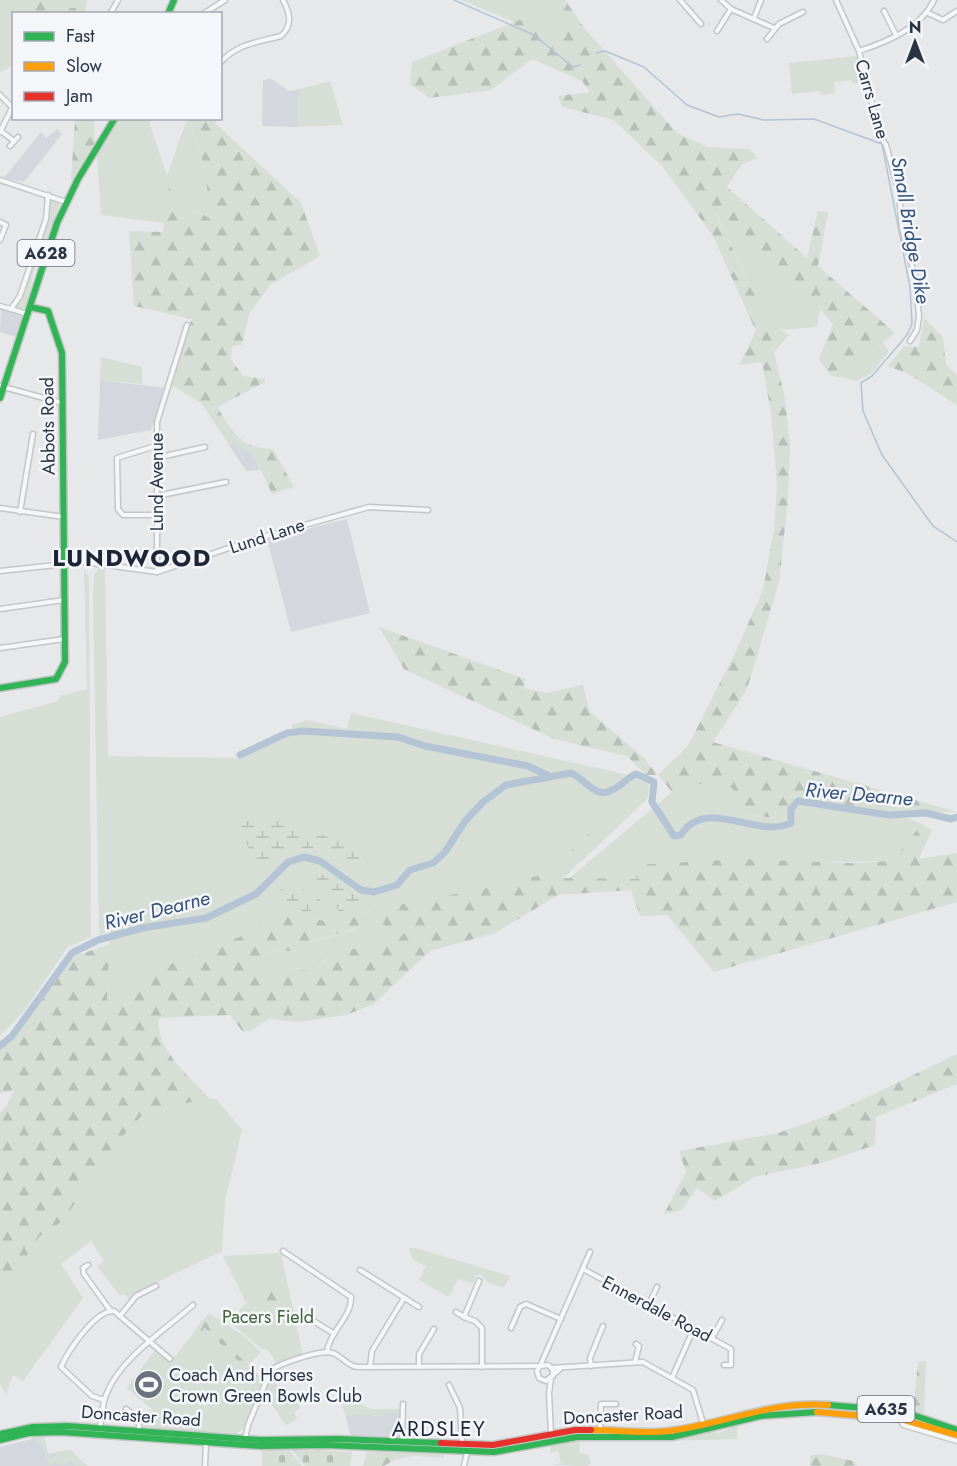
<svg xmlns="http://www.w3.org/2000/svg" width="957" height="1466" font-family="Jost,sans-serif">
	<defs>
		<pattern id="forest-firs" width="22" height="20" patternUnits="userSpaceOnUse" patternTransform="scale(1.5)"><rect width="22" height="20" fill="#d6ded6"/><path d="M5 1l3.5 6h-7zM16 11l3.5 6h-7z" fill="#b8bfb9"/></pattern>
		<pattern id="wetland-marsh" width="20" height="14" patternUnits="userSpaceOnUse" patternTransform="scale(1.5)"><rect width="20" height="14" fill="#d6ded6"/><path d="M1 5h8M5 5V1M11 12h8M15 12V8" fill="none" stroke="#b8bfb9"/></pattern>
		<pattern id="cemetery-stones" width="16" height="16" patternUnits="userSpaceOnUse" patternTransform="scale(1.5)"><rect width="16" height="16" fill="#d6ded6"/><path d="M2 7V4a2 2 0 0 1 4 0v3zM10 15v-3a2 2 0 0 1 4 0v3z" fill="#b8bfb9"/></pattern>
	</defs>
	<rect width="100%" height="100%" fill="#e6e8ea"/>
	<g fill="#d4d7dd">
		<polygon points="270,78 289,91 299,89 298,127 262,126 263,81"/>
		<polygon points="57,129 62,134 24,182 4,178 41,132 46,138"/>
		<polygon points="1,309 22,316 16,337 0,332"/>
		<polygon points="100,380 165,388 151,430 98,440"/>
		<polygon points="234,442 255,457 260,470 246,471 229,445"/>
		<polygon points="347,519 370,613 291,632 267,539"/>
		<polygon points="342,1402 355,1402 371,1409 400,1409 398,1438 351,1437"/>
		<polygon points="44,1436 48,1454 70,1450 87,1466 0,1466 0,1447"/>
	</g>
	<g fill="#d6ded6">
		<polygon points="0,0 87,0 85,13 14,14 13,65 0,73"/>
		<polygon points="461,0 542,0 568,39 530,16 514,22"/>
		<polygon points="858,56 864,81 852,84 851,80 834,82 835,93 821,95 820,91 792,94 789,63"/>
		<polygon points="330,81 343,125 298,127 299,89"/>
		<path d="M119 119H155L149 122 167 176C175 157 178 138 188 120L205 168 211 218 176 202 169 189 165 223 101 215 97 155Z"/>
		<polygon points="52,199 59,202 59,206 34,271 26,308 14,308 20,298 47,221 49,201"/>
		<polygon points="715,211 722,214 821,305 817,327 780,330 768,323"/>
		<polygon points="883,343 889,351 871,374 856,381 830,375 864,358"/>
		<polygon points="101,357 142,367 142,384 100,380"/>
		<path d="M97 566 105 568 108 756 238 758 292 735V725L307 720 347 729 351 713 624 774 649 784 648 798 606 838 594 832 576 841 563 868 389 927 408 921 409 929C385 959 361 941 336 953 328 957 321 965 314 971L285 969 258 974 246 963 279 949 294 952 301 945 359 928 377 910 328 921 276 915 244 935 151 972 107 1003 109 931 99 935 93 595 94 575 98 570Z"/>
		<polygon points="84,569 89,577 91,937 68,947 24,1011 0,1036 0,717 58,701 59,696 87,689"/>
		<polygon points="703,783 734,788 728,811 779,819 796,799 894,812 922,824 892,861 635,865 638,879 567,880 672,792"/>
		<polygon points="209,1098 217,1100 242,1130 225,1201 222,1251 133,1294 129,1299 124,1294 120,1296 97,1266 104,1261 91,1241 61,1264 83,1298 23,1381 13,1375 6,1394 0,1384 0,1285 24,1260 39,1237 60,1222 77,1201 89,1174 144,1113"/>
		<polygon points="409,1248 416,1248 510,1276 504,1288 487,1282 481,1275 477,1275 473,1284 458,1279 449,1297 419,1280 426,1266 413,1260"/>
		<polygon points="281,1253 303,1356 277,1364 268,1350 262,1349 229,1322 246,1303 223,1256"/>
		<polygon points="209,1313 244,1336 261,1352 248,1365 263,1381 243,1429 234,1435 143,1428 144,1419 152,1409 127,1388 155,1350 170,1363"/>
		<polygon points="271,1376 288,1400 295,1397 301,1408 294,1412 297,1419 286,1425 264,1394"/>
		<polygon points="342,1402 355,1402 371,1409 400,1409 400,1414 386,1412 382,1417 362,1414 346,1417"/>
		<polygon points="737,1425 737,1439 663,1441 710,1432 720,1433"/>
		<polygon points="44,1436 49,1459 56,1456 55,1452 70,1450 87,1466 75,1466 69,1460 63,1466 55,1463 48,1466 42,1444 30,1437"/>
		<polygon points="580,1440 579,1453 588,1455 591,1463 587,1466 553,1465 561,1463 558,1451 550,1453 550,1445"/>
	</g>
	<g fill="url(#forest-firs)">
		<polygon points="36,0 60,0 59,8 76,8 76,13 28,13"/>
		<polygon points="542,0 565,0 585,29 677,133 708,147 749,149 758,158 742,164 727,187 807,258 818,211 828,212 818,266 895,333 864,358 830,375 819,359 833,324 820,309 821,305 722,214 715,212 768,323 789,335 774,352 785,398 790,446 788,499 779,582 747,689 713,742 957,812 894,812 797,799 780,819 728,811 733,788 703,783 672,792 658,775 646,775 627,756 554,739 404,669 379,627 525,679 524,688 547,693 583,685 590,712 643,757 658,775 688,746 737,649 763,590 774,530 777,486 771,412 762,362 739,365 756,331 713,236 663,167 614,120 562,107 558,96 590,92 582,81 532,59 491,90 429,98 410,84 412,62 530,16 567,38"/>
		<polygon points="75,119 94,119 95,142 71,181"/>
		<path d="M188 119H218L215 123 301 203 320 256 271 284 249 314 242 345 232 346 231 359 243 376 265 379V382L217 407C234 433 240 448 273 449L294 487 272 494 255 457 234 443 229 445 202 404 168 383 192 319 134 306 129 231 163 232 169 187 176 202 210 218 205 168Z"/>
		<polygon points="924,318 943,337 946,365 957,375 957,405 908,374 888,366 904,346 919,347"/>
		<path d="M922 824 932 830 919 859 957 853V902L714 972 667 915 640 916 631 890 558 895 495 933 430 951 374 1004 346 1015 299 1022 269 1019 252 1030 243 1032 230 1015 159 1018C155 1049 190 1077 209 1098L144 1113 89 1174 77 1201 60 1223 39 1237 24 1260 0 1285V1113L7 1105 14 1090 0 1094V1047L14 1037 74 956 109 945 107 1003 151 972 244 935 276 915 328 921 377 910 375 922 301 945 294 952 278 949 246 963 258 974 285 969 314 971C321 966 328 957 336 953 361 941 385 959 408 929V922L389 927 379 923 381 912 388 907 513 883 563 868 576 841 594 832 606 838 563 878 637 879 634 865 737 859 850 863 892 861Z"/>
		<polygon points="957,1054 957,1084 876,1117 875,1145 825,1162 755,1177 715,1201 697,1188 682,1210 664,1214 686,1172 679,1151 778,1133 834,1113"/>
		<polygon points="277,1288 285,1299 272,1304 268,1302 260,1311 255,1306 252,1290 266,1297 269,1290"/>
		<polygon points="203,1319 263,1381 262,1383 245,1371 245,1368 204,1327 202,1336 194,1331"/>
		<polygon points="926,1361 924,1414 913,1410 918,1362"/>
		<polygon points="371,1450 444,1454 444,1458 415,1456 396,1459 384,1466 363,1466 367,1451"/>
		<polygon points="821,1454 854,1461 857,1466 810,1466 810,1456"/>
	</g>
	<g fill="url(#wetland-marsh)">
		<path d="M258 818C296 821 335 842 372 853L373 861C346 872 347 861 326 852 303 842 282 853 263 864L254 862 241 829 243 822Z"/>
		<path d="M316 871 360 897 362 903 353 912 339 911C335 906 332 899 328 895 319 887 311 886 311 872Z"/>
		<path d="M288 888 304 890 320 899 319 906C306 915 295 915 280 909L276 898 279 890Z"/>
	</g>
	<g fill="url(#cemetery-stones)">
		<polygon points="288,1449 302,1466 262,1466 262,1450"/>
		<polygon points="291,1449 352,1452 350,1466 305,1466"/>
	</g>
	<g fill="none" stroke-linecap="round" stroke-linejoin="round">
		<g stroke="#b4c4d5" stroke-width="1.5">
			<polyline points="454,0 534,35 573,67 580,65"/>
			<polyline points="596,53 605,51 644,67 687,105 719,117 738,114 764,120 814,119 882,144 910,287 912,324 907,335 872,376 861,383 863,411 882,455 933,526 957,542"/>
		</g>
		<g stroke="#b4c4d5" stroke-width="7">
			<polyline points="240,755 287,733 303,731 398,737 425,746 528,766 547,775"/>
			<path d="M0 1046 12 1036 72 953 98 940 142 928 206 918 256 894 288 862 304 857 320 861 361 890 374 892 397 885 410 870 433 863 445 852 466 820 483 802 506 785 571 773C584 778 596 800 612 790 621 786 627 778 636 774L654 782 652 802 674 836 681 835C706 795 758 840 791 823V809L798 801 889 815 926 813 951 819 957 817"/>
		</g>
		<defs>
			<g id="street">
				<polyline points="680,0 701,24"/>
				<polyline points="721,0 731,9 774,28"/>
				<polyline points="836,0 859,51 880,136 886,145 899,192 902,228 916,281 919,317 917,330 910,341"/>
				<polyline points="884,11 896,35"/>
				<polyline points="928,13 943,20 957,11"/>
				<polyline points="110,14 118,0"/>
				<polyline points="203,14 225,0"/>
				<polyline points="754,18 761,0"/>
				<polyline points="717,31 731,9"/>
				<polyline points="767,39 779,24 803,12"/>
				<path d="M859 51C887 42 921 28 934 0"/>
				<path d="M220 63C236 44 258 42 281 36 293 25 290 13 283 0"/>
				<polyline points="0,95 11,106"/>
				<polyline points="1,131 14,141"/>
				<polyline points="0,132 14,104"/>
				<polyline points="10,146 18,137"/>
				<polyline points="0,180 66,202"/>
				<polyline points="0,222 6,225 0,240"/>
				<polyline points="0,306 28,314"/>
				<polyline points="11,309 20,296 46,219 48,195"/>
				<polyline points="0,386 62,403"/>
				<polyline points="155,446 117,458 118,509 123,515 157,515"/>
				<polyline points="156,458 205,447"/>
				<polyline points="156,496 226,482"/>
				<polyline points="0,508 64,517"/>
				<polyline points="20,512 33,434"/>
				<polyline points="0,571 84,562 157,572 262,537 369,507 428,510"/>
				<polyline points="157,572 157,422 187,325"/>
				<polyline points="0,609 64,600"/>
				<polyline points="0,648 64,639"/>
				<path d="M283 1251 351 1297C352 1317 329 1332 327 1352"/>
				<polyline points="88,1265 83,1268 84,1274 110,1310"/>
				<polyline points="583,1269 731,1349 731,1365 724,1365"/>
				<polyline points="360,1270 419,1307"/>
				<polyline points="479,1281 464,1317 475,1321 482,1328 482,1367"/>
				<polyline points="649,1304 657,1287"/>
				<polyline points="456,1312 464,1317"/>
				<polyline points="302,1314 333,1333"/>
				<polyline points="120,1316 136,1296 156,1286"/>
				<polyline points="511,1328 520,1307 526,1304 561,1319"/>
				<polyline points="712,1338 722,1320"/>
				<polyline points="635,1362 639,1346 636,1344"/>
				<polyline points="419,1366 419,1354 434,1329"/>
				<polyline points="540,1366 590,1252"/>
				<polyline points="591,1366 590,1358 603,1326"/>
				<polyline points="370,1367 372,1351 404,1298"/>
				<polyline points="551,1368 643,1362 693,1390 703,1423"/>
				<polyline points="553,1376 553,1369 548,1365 540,1366 537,1371 539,1378 546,1381 560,1369"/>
				<polyline points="672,1378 694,1328"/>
				<polyline points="449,1385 460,1408 462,1444"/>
				<path d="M104 1400 92 1396 61 1367C68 1351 95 1310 114 1311L170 1359"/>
				<polyline points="126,1409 139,1419 139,1431"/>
				<polyline points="901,1420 903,1425 957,1441"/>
				<path d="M100 1427C102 1417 102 1405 106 1395 120 1358 164 1331 193 1305"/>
				<polyline points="600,1430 601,1404 616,1404"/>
				<polyline points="551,1434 549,1393 551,1379"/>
				<path d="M245 1439 248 1425 271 1370C282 1363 321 1349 333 1353 343 1357 346 1365 357 1367L540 1366"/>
				<polyline points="402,1442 403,1404"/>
				<polyline points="205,1466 206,1443"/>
				<polyline points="464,1466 467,1452"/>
			</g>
			<g id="fast">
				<polyline points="168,14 174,0"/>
				<polyline points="0,398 57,223 78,179 115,118"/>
				<polyline points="0,688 56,679 65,662 62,353 48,311 30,307"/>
				<polyline points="828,1405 901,1411 957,1430"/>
				<polyline points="0,1434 33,1427 68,1426 261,1440 338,1439 441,1443"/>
				<polyline points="0,1440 29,1433 61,1432 261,1446 325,1445 494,1452 577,1437 672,1437 760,1416 817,1412"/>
			</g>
			<g id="slow">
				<polyline points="817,1412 901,1419 957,1435"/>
				<path d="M591 1430C616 1430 644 1434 669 1431 724 1424 770 1401 828 1405"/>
			</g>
			<polyline id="jam" points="441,1443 493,1445 575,1430 591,1430"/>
		</defs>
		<use href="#street" stroke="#c4c6c8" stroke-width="7"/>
		<use href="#fast" stroke="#c4c6c8" stroke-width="9"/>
		<use href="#slow" stroke="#c4c6c8" stroke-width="9"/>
		<use href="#jam" stroke="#c4c6c8" stroke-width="9"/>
		<use href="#street" stroke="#f5f6f7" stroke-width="4"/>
		<use href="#fast" stroke="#30b455" stroke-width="6"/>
		<use href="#slow" stroke="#ff9f0a" stroke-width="6"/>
		<use href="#jam" stroke="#e5322d" stroke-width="6"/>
	</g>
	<defs>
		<symbol id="stadium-disc" viewBox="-11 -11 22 22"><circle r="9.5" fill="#6c737f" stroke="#f4f6f9"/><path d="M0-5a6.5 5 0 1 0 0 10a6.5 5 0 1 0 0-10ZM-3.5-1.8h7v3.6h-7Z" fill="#fff"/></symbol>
	</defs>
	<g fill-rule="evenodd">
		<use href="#stadium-disc" x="132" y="1368" width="33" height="33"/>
	</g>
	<g text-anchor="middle" stroke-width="5" stroke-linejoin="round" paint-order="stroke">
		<g fill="#f4f6f9" stroke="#676e7b" stroke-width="1.5">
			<rect x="17.5" y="240" width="57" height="26" rx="4.5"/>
			<rect x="857.5" y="1396" width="57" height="26" rx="4.5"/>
		</g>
		<g font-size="16" font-weight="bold" fill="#2b3445">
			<text x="46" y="259">A628</text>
			<text x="886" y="1415">A635</text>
		</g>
		<g font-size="18" fill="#2b3445" stroke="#f4f6f9">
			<text transform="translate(872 99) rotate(74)" y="6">Carrs Lane</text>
			<text transform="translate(48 426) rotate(-91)" y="6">Abbots Road</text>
			<text transform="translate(157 482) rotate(-90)" y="6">Lund Avenue</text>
			<text transform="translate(267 536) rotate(-18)" y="6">Lund Lane</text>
			<text transform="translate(657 1309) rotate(28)" y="6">Ennerdale Road</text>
			<text transform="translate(623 1415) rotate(-3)" y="6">Doncaster Road</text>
			<text transform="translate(141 1416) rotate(4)" y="6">Doncaster Road</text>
		</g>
		<g font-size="18" fill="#3f6138" stroke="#f4f6f9">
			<text x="268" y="1323">Pacers Field</text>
		</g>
		<g font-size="18" fill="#2b3445" stroke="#f4f6f9" text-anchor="start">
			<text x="169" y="1381">Coach And Horses<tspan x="169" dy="21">Crown Green Bowls Club</tspan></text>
		</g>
		<g font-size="20" font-style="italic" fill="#34527a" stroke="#f4f6f9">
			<text transform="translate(911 230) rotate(80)" y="7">Small Bridge Dike</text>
			<text transform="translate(859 794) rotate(5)" y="7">River Dearne</text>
			<text transform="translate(157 910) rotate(-14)" y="7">River Dearne</text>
		</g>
		<g font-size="21" letter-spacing="1.5" fill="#1d2536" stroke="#f4f6f9">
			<text x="439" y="1436">ARDSLEY</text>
		</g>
		<g font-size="24" font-weight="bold" letter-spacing="1.5" fill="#1d2536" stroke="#f4f6f9">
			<text x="132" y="566">LUNDWOOD</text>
		</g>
	</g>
	<rect x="12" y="12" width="210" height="108" fill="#f4f6f9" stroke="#a4a8b1" stroke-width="1.5"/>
	<rect x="24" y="32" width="30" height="9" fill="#30b455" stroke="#a4a8b1" stroke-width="1.5"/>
	<text x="66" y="42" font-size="18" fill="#2b3445">Fast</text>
	<rect x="24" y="62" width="30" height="9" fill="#ff9f0a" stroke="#a4a8b1" stroke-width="1.5"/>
	<text x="66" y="72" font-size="18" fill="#2b3445">Slow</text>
	<rect x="24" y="92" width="30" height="9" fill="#e5322d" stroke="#a4a8b1" stroke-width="1.5"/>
	<text x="66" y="102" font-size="18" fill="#2b3445">Jam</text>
	<g transform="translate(915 42)" stroke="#f4f6f9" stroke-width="4.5" paint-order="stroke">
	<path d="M0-4.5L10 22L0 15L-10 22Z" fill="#2b3445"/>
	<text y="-9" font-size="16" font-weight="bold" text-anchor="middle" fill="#2b3445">N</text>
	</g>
</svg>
